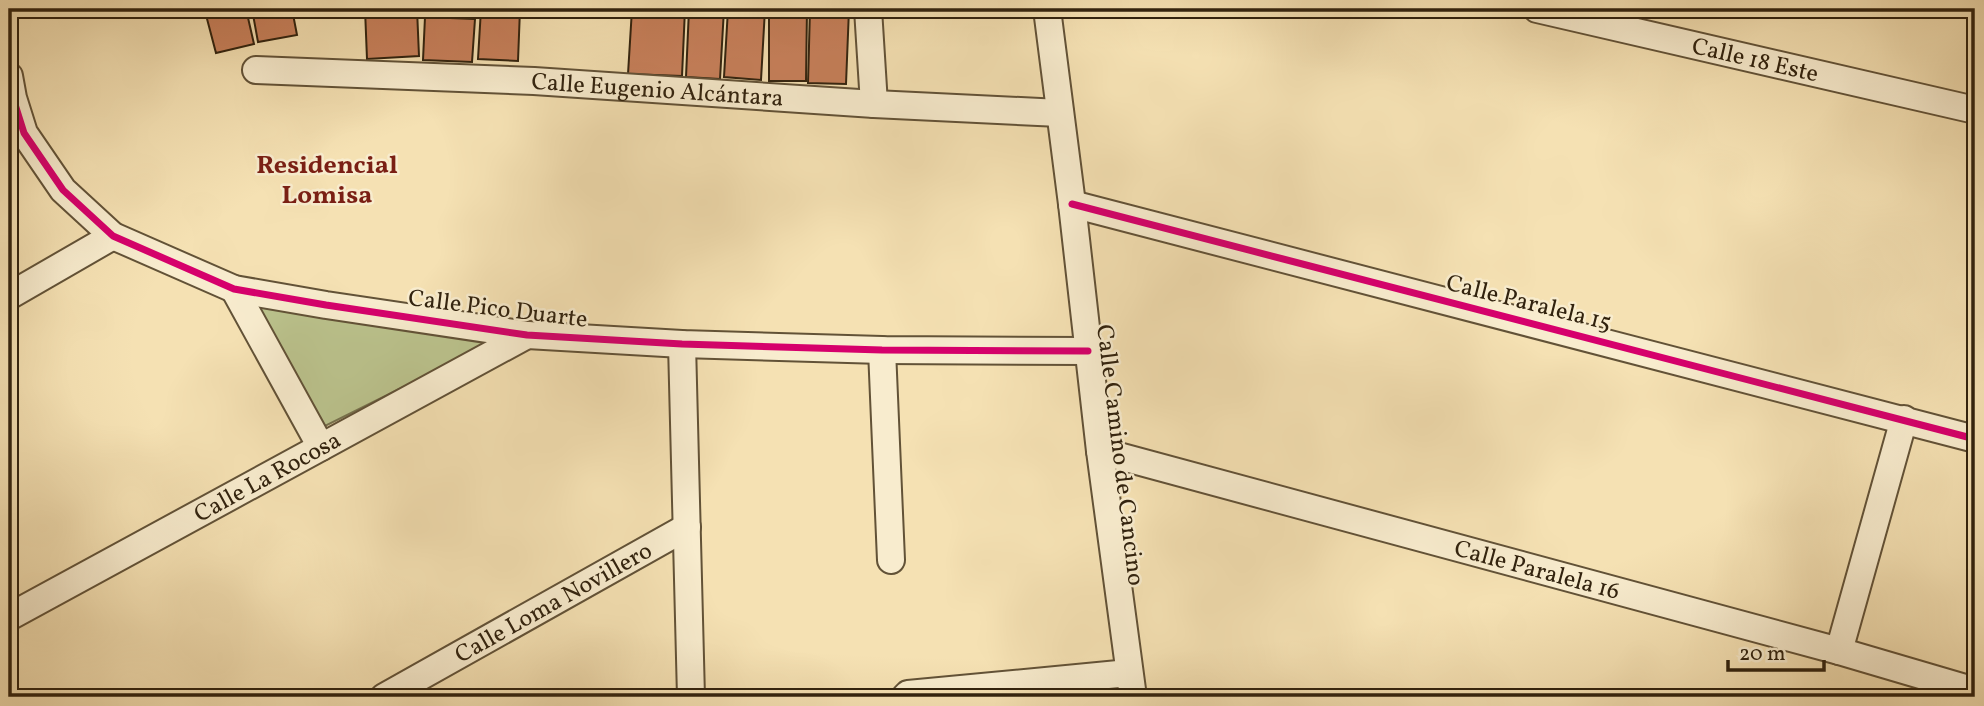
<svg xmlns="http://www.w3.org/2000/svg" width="1984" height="706" font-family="Vollkorn,serif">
	<rect width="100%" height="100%" fill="#f5e1b3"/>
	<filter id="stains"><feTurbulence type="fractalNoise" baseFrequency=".00286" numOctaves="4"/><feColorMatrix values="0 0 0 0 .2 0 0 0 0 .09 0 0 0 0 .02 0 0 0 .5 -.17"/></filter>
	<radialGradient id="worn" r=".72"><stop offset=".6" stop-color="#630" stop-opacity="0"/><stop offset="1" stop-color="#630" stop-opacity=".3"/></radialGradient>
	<polygon fill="#bbc38d" stroke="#76724e" stroke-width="2" points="248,302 500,339 317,430"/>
	<g fill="#c8805b" stroke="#31220e" stroke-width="2">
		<polygon points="232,9 246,9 254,44 216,53 206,15"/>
		<polygon points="252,9 292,9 297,35 258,42"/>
		<polygon points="365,9 417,9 419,56 367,59"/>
		<polygon points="481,9 520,9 518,61 478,59"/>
		<polygon points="632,9 685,9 682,76 628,74"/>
		<polygon points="689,9 724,9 720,79 686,77"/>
		<polygon points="728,9 765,9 761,80 724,77"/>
		<polygon points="769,9 807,9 806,81 769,81"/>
		<polygon points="810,9 849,9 846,84 808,83"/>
		<polygon points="425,17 475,19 472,62 423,60"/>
	</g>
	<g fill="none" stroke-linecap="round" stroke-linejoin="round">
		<defs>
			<g id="minor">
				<polyline points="868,9 874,104"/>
				<polyline points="1047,9 1072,204 1100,451 1133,697"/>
				<path id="s1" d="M1537 9 1975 110"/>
				<path id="s2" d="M256 70 534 81 874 104 1060 113"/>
				<polyline points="9,76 13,98 24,133 63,190 113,236 234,289 326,305 527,335 682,344 882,350 1088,351"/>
				<polyline points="1072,204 1975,439"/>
				<polyline points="234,289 321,447"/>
				<polyline points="9,296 113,236"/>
				<polyline points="682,344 691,697"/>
				<polyline points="882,350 891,560"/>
				<path id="s3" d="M1100 451 1839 651 1975 691"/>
				<path id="s4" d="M9 617 527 335"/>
				<polyline points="1839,651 1904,419"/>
				<path id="s5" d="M384 697 687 527"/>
				<polyline points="905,697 908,694 1129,673"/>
			</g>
		</defs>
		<use href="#minor" stroke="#625237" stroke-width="30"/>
		<use href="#minor" stroke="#f8ecce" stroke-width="26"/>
		<defs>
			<g id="cycleway">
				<polyline points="9,76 13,98 24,133 63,190 113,236 234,289 326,305 527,335 682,344 882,350 1088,351"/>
				<polyline points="1072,204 1975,439"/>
			</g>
		</defs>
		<use href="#cycleway" stroke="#f8ecce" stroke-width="11"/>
		<use href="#cycleway" stroke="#d6006c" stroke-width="7"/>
	</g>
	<g text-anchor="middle" stroke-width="5" stroke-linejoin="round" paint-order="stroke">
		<g font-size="24" fill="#31220e" stroke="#f8ecce">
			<text dy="8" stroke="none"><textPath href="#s1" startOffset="224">Calle 18 Este</textPath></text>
			<text dy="8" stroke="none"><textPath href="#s2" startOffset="402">Calle Eugenio Alcántara</textPath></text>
			<text transform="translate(1529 302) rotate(14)" y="8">Calle Paralela 15</text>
			<text transform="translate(498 308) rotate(7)" y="8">Calle Pico Duarte</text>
			<text transform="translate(1121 455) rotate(83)" y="8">Calle Camino de Cancino</text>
			<text dy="8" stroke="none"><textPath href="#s4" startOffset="294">Calle La Rocosa</textPath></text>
			<text dy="8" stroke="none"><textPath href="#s3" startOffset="453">Calle Paralela 16</textPath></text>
			<text dy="8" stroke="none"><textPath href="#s5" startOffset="194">Calle Loma Novillero</textPath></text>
		</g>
		<g font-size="26" font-weight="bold" fill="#7a1f14" stroke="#f8ecce">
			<text x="327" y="173">Residencial<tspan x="327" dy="30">Lomisa</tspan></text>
		</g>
	</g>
	<rect width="1984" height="706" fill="none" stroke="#f5e1b3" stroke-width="35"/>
	<rect x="10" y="10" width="1963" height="685" fill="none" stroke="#31220e" stroke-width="3.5"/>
	<rect x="18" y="18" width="1949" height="671" fill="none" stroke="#31220e" stroke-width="2"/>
	<path d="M1728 660v10h96v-10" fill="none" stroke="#31220e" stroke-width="3.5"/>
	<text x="1739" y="660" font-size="21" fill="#31220e" stroke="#f8ecce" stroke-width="5" paint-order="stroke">20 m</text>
	<rect width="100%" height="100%" filter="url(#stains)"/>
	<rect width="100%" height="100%" fill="url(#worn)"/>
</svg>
